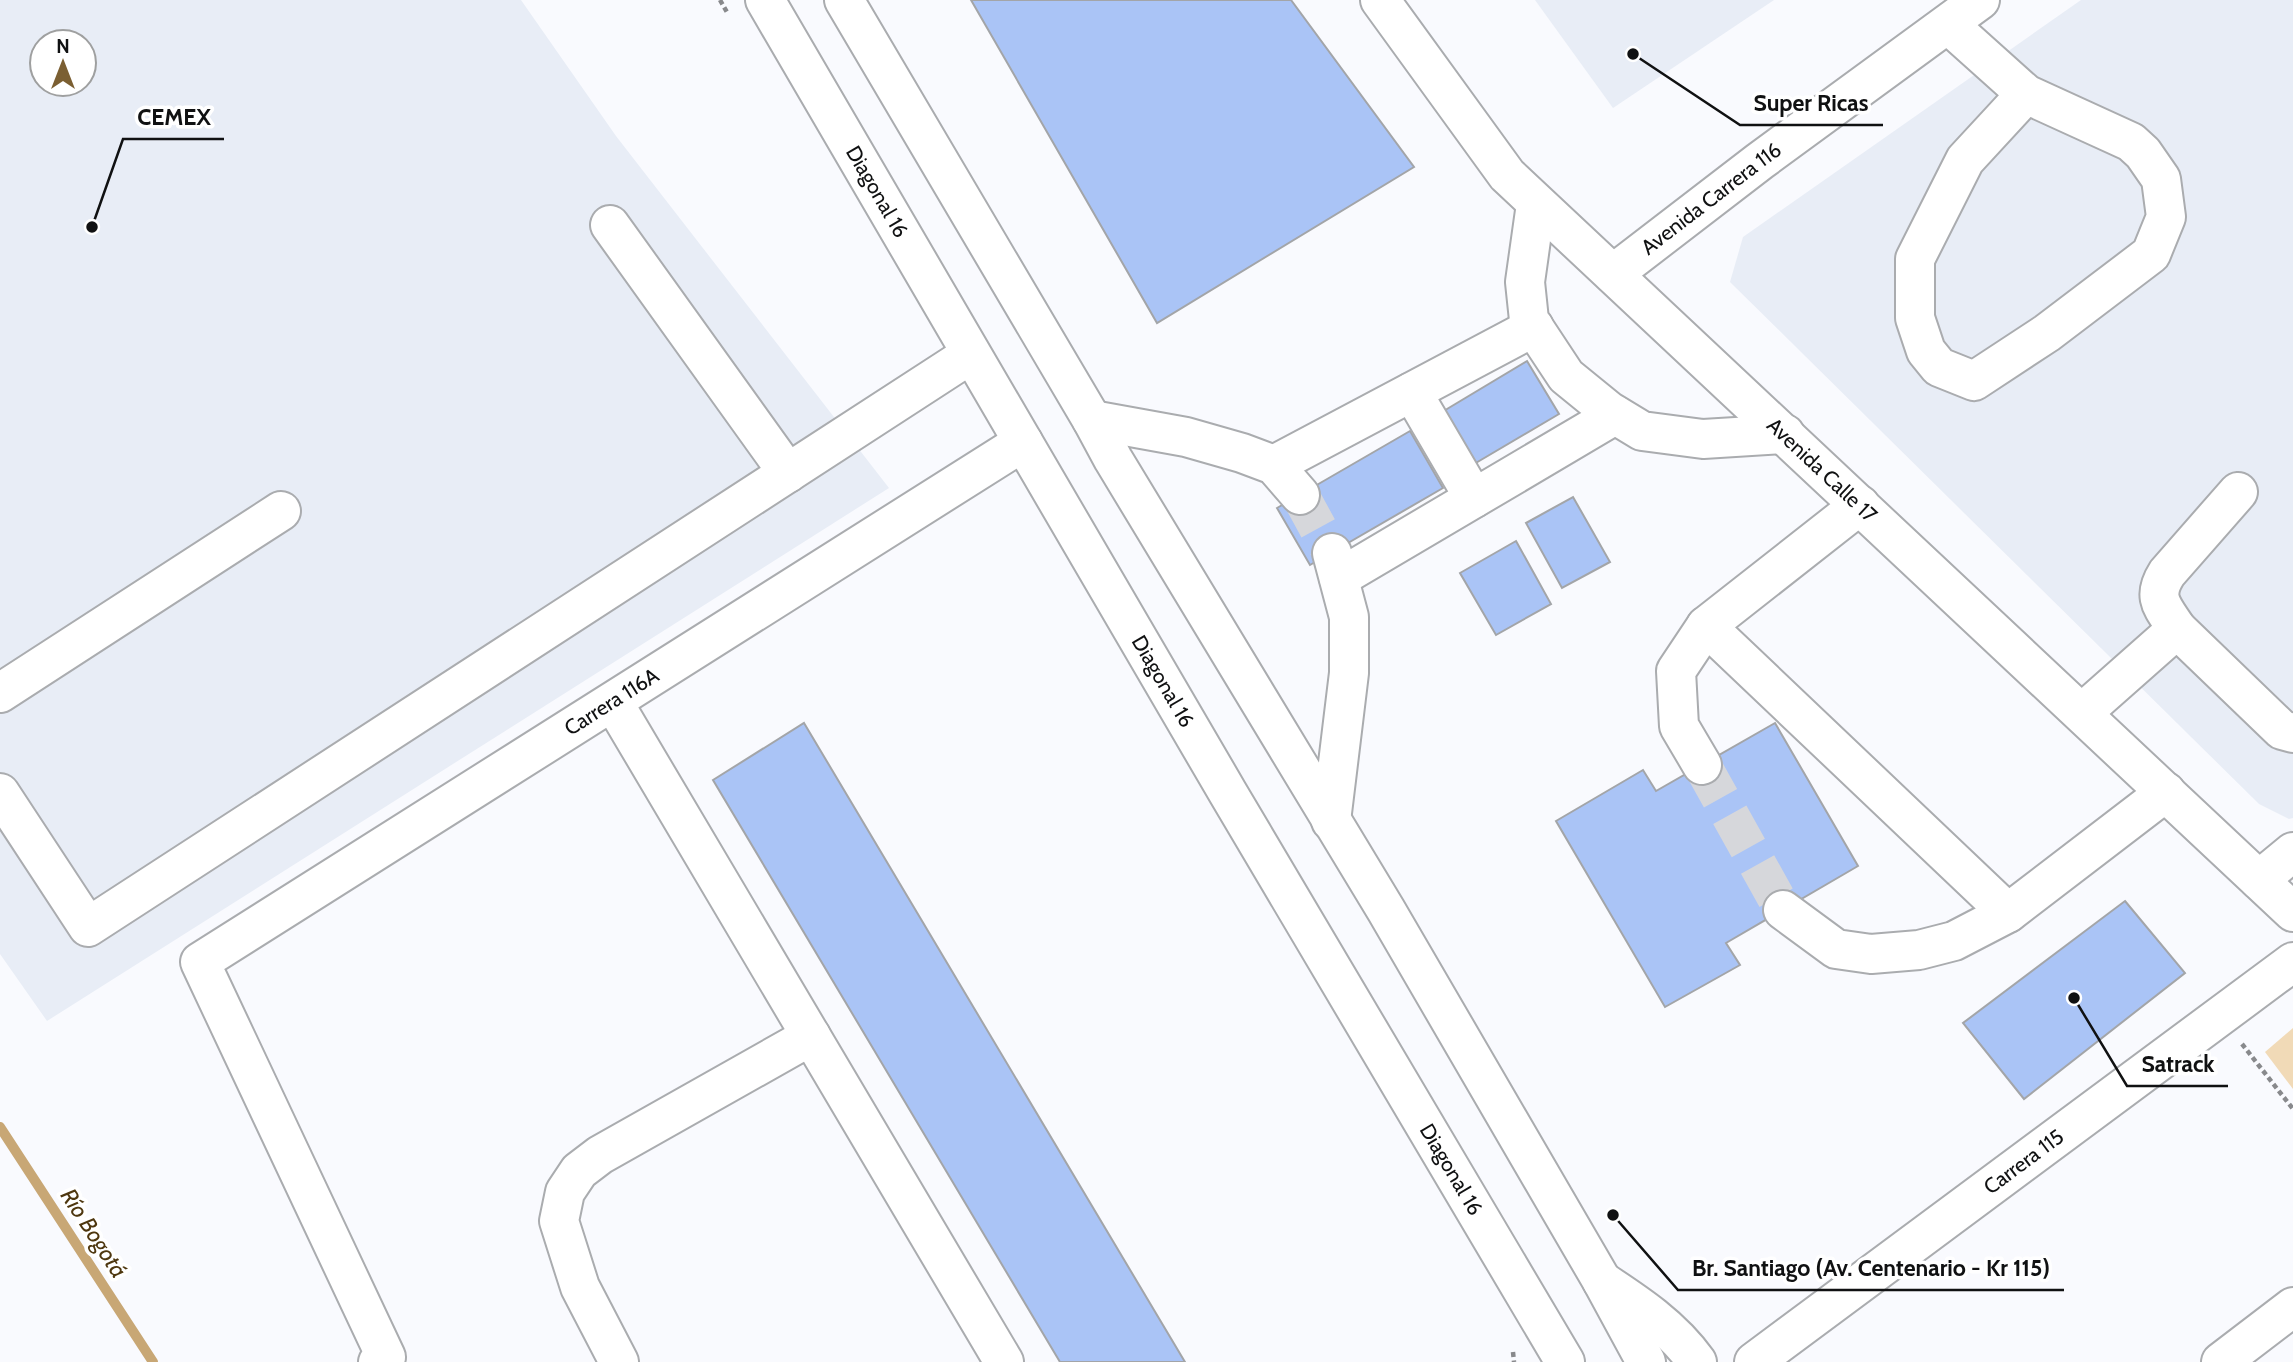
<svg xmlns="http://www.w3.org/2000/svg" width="2293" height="1362" font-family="Cabin,sans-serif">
	<rect width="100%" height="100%" fill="#f9fafe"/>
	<g fill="#e8edf6" fill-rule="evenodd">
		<path d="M0 0H521L616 136 889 488 47 1021 0 954ZM42 42H84V84H42Z"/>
		<polygon points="1535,0 1774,0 1613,108"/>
		<polygon points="2081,0 2293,0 2293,818 2289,819 2259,804 1730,282 1743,237"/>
	</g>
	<polygon fill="#f1dab7" points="2293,1028 2293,1089 2265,1052"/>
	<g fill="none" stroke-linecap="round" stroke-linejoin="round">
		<polyline stroke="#c8a775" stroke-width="10" points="0,1127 153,1362"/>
	</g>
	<g fill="#aac4f6" stroke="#a3a5a8" stroke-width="2">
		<polygon points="971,0 1291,0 1414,167 1157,323"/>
		<polygon points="1527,361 1559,414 1469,467 1437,415"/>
		<polygon points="1410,431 1443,488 1310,565 1277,508"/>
		<polygon points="1573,497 1610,562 1562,588 1526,523"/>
		<polygon points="1516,541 1551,604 1496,635 1460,573"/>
		<polygon points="804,723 1185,1362 1060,1362 713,780"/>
		<polygon points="1775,723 1858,866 1726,943 1740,965 1665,1007 1556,821 1643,770 1656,791"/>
		<polygon points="2125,901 2185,973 2024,1099 1963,1023"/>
	</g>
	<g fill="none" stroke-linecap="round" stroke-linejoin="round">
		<g stroke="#d6d7db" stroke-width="38" stroke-dasharray="38 19" stroke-linecap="butt">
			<polyline points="1300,495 1331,552"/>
			<polyline points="1702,765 1783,910"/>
		</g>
		<defs>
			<g id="minor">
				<polyline points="1949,25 2026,94 2131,142 2143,153 2161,179 2166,217 2151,254 2047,333 1974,381 1939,367 1926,351 1915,318 1915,259 1965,160 2026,94"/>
				<polyline points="1536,204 1525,282 1529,320 1566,376 1609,411 1642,431 1703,439 1785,434"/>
				<polyline points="610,225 788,473"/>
				<path id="s1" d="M1613 274 1760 161 1980 0"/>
				<polyline points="1412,392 1474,498"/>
				<polyline points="1092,420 1186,437 1242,453 1274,465 1300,495"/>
				<polyline points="1274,465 1534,327"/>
				<polyline points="1339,578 1615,415"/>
				<polyline points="1706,626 2008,913"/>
				<path d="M2177 629C2163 607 2151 598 2167 573L2238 492"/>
				<polyline points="0,693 281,511"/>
				<polyline points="613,702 1004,1362"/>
				<polyline points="2082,713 2177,629 2282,730 2293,733"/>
				<polyline points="1702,765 1679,726 1676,671 1706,626 1860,505"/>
				<polyline points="0,793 88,927 971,354"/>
				<polyline points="1331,821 1349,673 1349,617 1332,553"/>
				<polyline points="2259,880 2293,852"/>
				<polyline points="1783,910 1836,949 1871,954 1919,950 1954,941 2008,913 2166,792"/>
				<path d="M1602 1281C1637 1304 1672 1327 1697 1362"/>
				<path id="s2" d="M378 1362 386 1357 200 962 1023 442"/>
				<polyline points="619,1362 580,1287 559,1221 565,1192 579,1171 600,1155 811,1036"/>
				<path id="s3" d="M1754 1362 2293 962"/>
				<polyline points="2221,1362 2293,1307"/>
			</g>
			<g id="major">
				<path id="s4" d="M765 0 1228 793 1565 1362"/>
				<polyline points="844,0 1092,420 1113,459 1386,910 1602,1281 1646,1362"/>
				<path id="s5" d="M1380 0 1507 175 2293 912"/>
			</g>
		</defs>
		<use href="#minor" stroke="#aaacaf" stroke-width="42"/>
		<use href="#major" stroke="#aaacaf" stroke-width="42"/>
		<g stroke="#88898c" stroke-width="4.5" stroke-dasharray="5 3.5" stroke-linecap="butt">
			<polyline points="720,0 728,14"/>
			<polyline points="2242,1044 2293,1109"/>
			<polyline points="1513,1352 1514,1362"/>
		</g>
		<use href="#minor" stroke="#fff" stroke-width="38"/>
		<use href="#major" stroke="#fff" stroke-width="38"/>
	</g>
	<g text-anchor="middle" stroke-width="7" stroke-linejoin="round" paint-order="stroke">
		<g font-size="21" fill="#101112" stroke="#fff">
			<text dy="7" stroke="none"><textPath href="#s4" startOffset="222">Diagonal 16</textPath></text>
			<text dy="7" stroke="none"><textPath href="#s1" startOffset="124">Avenida Carrera 116</textPath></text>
			<text dy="7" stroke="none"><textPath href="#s5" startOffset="648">Avenida Calle 17</textPath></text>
			<text dy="7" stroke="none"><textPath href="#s4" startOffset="789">Diagonal 16</textPath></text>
			<text dy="7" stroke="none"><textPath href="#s2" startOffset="933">Carrera 116A</textPath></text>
			<text dy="7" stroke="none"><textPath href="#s3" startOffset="336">Carrera 115</textPath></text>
			<text dy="7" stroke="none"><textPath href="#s4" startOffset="1356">Diagonal 16</textPath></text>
		</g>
		<g font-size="23" font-style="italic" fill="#4e370f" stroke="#fff">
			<text transform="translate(94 1233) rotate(57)" y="8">Río Bogotá</text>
		</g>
	</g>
	<path fill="none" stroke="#101112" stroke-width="2.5" d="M1633 54L1740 125H1883M92 227L123 139H224M2074 998L2127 1086H2228M1613 1215L1678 1290H2064"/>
	<g fill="#101112" stroke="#fff" stroke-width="2.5">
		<circle cx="1633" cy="54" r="7"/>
		<circle cx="92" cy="227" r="7"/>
		<circle cx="2074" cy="998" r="7"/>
		<circle cx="1613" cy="1215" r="7"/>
	</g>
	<g font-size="23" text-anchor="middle" font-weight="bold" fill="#101112" stroke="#fff" stroke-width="7" stroke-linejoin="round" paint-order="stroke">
		<text x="1811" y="111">Super Ricas</text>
		<text x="174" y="125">CEMEX</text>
		<text x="2178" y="1072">Satrack</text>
		<text x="1871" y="1276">Br. Santiago (Av. Centenario - Kr 115)</text>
	</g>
	<g transform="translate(63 63)"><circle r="33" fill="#ffffff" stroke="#9fa0a0" stroke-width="2"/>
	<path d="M0-5L12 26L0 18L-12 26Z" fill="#7b5f32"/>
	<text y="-10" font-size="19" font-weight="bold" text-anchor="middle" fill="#101112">N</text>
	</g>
</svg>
